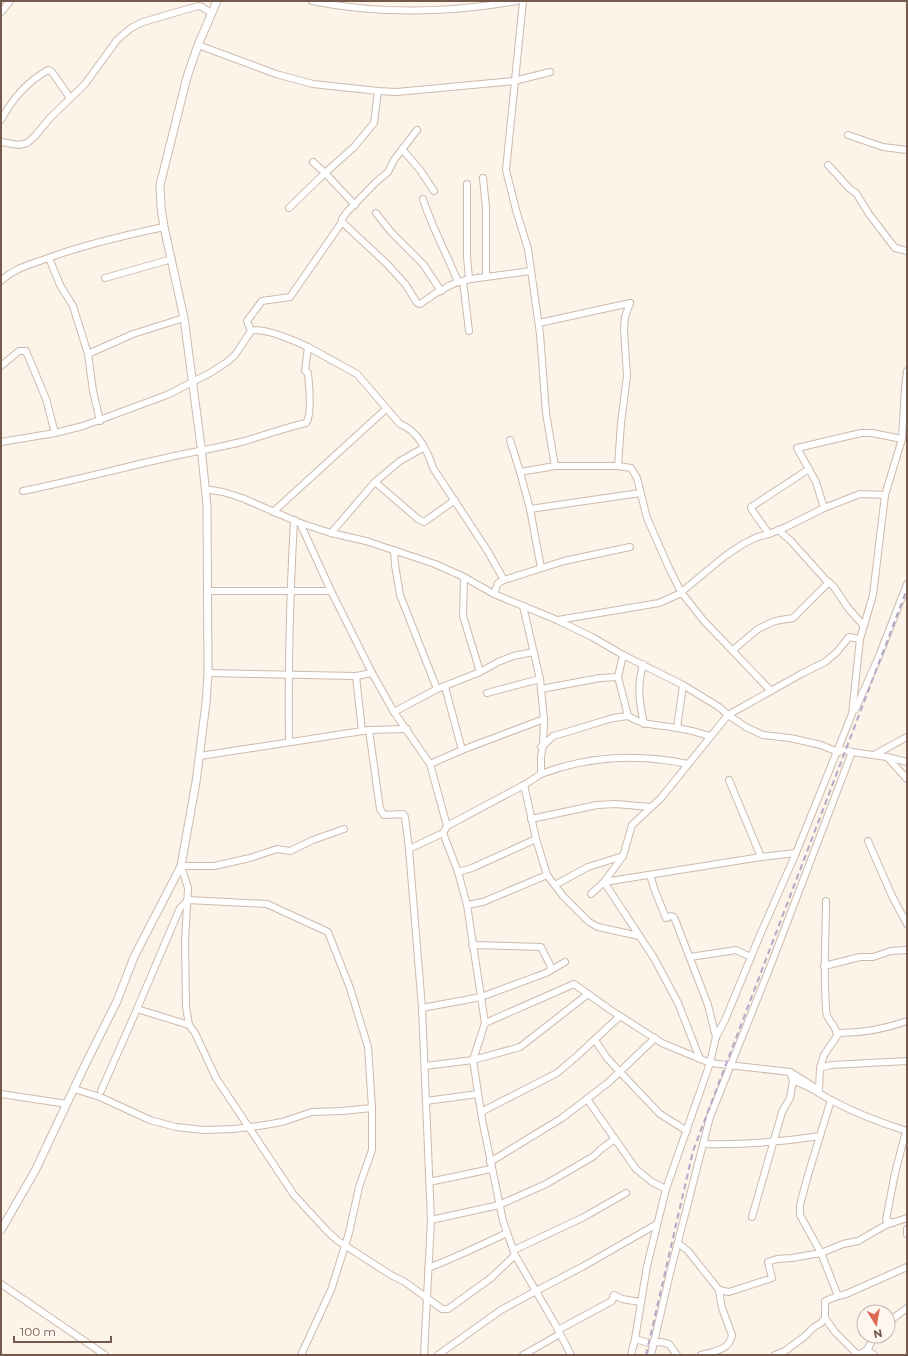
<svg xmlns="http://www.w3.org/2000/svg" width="908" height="1356" font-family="Montserrat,sans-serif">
	<rect width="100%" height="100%" fill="#fcf3e9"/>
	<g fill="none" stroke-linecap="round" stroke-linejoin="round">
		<defs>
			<g id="minor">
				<path d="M312 1C381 15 448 13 517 1"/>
				<polyline points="523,1 506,170 516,210 528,249 540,334 546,413 555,466"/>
				<polyline points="1,12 10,1"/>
				<polyline points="198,45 276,74 313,84 378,91 397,92 514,81 550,72"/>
				<path d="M1 120C12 99 27 82 48 70L52 72 70 98"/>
				<path d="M417 130 394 160 388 172 376 182 347 212 342 219V222L387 264 406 285 417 303 420 304 439 291H441C453 281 470 279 486 277"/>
				<polyline points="848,135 883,147 907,150"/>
				<polyline points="1,142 19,145 27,143 35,136 50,118 85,84 117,40 131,28 143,22 198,6 202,7 211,13"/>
				<polyline points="402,149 420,170 434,191"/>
				<polyline points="828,165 850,189 856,193 869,214 895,248 907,251"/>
				<polyline points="483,178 486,208 486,277 531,271"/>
				<polyline points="467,184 467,256 469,279"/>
				<path d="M423 199C432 228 447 254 458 282"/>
				<polyline points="355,205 325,173 354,147 374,123 378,91"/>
				<polyline points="289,208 325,173 313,162"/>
				<polyline points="376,213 391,232 423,264 441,291"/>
				<polyline points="49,258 60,285 73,306 88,354"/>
				<polyline points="105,278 172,259"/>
				<path d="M1 281C15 267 33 264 51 257 87 244 126 235 164 227"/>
				<polyline points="463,281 469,331"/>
				<polyline points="539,323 630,303"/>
				<polyline points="251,331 247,321 262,301 290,297 342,222"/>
				<polyline points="1,366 19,351 26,351 46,399 55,433"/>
				<polyline points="100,421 93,391 88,354 133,334 184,318"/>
				<polyline points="510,440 520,472"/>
				<path d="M1 442 55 433 83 426 167 395 210 373 227 362 235 355 251 331C264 327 295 341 308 347"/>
				<polyline points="618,466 621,423 627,376 624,329 625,317 630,303"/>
				<polyline points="375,482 400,461 423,448"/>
				<polyline points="205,489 223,492 242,498 300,523 331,533 366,541 435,564 464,577 494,594 557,620 592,637 623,655 683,685 719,707 728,715 746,727 763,735 790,738 821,745 838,752 845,750 852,752 887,757 907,762"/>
				<path d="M23 491C68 482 113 470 157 460 185 453 213 449 241 442 263 436 284 428 306 423 312 416 309 383 308 373L305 371 308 347 357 374 400 424C417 430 428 451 433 468L487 550 504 580"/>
				<polyline points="824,508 816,482 797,448 861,433 872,433 902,439"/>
				<polyline points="530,509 640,493"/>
				<polyline points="273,512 386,409"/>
				<polyline points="300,523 331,591 372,673 394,712 430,764 447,826 443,833 458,872 467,905 485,1023 473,1060 482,1119 503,1221 515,1255 555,1324 571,1355"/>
				<polyline points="778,530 790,540 825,579 834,587 848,608 864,626"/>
				<polyline points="331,533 375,482 418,519 424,522 455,500"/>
				<polyline points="769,534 752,510 751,507 809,469"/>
				<polyline points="394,550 395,565 400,595 437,689"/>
				<polyline points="541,568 530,509 520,472 555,466 618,466 631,468 637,478 647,518 669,568 681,592 704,621 771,691"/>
				<polyline points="208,591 331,591"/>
				<polyline points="494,594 498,583 504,580 564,561 630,547"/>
				<polyline points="523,606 540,679 544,719 543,746 553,736 567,732 613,718 628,716 618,677 623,655"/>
				<polyline points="558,620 659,603 679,594 725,556 743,544 757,537 769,534 786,527 824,508 860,494 885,495"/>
				<polyline points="733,650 758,629 775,621 793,618 829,582"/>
				<path d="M643 664C637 687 639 701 644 724"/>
				<polyline points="480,672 498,662 513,656 534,652"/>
				<polyline points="208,673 356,676 372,673"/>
				<polyline points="356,676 362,731"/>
				<polyline points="445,687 462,750"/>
				<polyline points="541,689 600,678 618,677"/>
				<polyline points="487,693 540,679"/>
				<polyline points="855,710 879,656 907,584"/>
				<polyline points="394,712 437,689 480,672 463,616 464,577"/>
				<path d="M628 716C646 727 657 724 676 728 687 729 699 733 710 736"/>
				<polyline points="677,728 683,685"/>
				<polyline points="369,730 407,729"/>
				<path d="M289 742C288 668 290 594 294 520"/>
				<path d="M541 747 543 746 541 757V774C588 756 639 754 688 764"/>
				<polyline points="874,755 907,737"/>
				<polyline points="200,756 369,730 380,809 384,815 403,814 405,817 409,849 422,1008 431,1220 424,1355"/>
				<polyline points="888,758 907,779"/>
				<polyline points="430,764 462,750 544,719"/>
				<polyline points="729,780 761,857"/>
				<polyline points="524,785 536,839 547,875 563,896 589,922 598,927 639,936"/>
				<polyline points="531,819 597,805 616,804 650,807"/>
				<polyline points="447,826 524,785 541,774"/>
				<polyline points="344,829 313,840 290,851 277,849 250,858 214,866 181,866 188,888 185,941 186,1007 189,1025 195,1033 216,1078 294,1195 328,1232 338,1241 391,1275 405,1282 442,1309 448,1309 491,1278 515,1255"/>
				<polyline points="868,841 892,896 907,924"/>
				<polyline points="409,849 443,833"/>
				<polyline points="458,872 472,868 536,839"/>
				<polyline points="650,875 655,891 666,918 671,916 674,917 708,1005 716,1037"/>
				<polyline points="555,885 588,867 623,856"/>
				<polyline points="591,894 604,882 761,857 796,853"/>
				<path d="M826 901C826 937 823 971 826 1007 826 1011 826 1016 829 1019 831 1024 836 1027 836 1032L839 1033"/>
				<polyline points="467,905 483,902 547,875"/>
				<polyline points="472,945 541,947 550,965 551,970"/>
				<polyline points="690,957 736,950 751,957"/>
				<polyline points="824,966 860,957 873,957 891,951 907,950"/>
				<polyline points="422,1008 481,997 546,973 565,962"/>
				<polyline points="137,1009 189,1025"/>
				<path d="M485 1023 574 984 609 1009 662 1043 710 1063 790 1072 793 1081C807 1084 818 1093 831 1100 855 1113 881 1123 907 1131"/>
				<polyline points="595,1040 607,1058 620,1072 660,1114 687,1131"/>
				<polyline points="700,1059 678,1003 654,958 604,882 623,856 632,825 661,798 728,715 801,674 825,662 837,652 849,637 860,639"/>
				<polyline points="425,1066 473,1060 520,1047 588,994"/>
				<polyline points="820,1068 831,1065 907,1061"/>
				<path d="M790 1072 819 1090 820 1068 824 1055 839 1033C862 1033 885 1029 907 1021"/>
				<polyline points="74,1089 100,1097 150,1120 176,1127 204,1130 234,1129 265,1125 282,1122 312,1112 342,1111 372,1108"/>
				<polyline points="101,1091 137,1009 180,908 188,900 267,904 328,932 350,988 368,1047 372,1108 372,1150 359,1187 349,1233 331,1290 301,1355"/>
				<polyline points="1,1094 67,1104"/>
				<polyline points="587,1099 636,1169 652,1182 666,1189"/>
				<polyline points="831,1100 808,1175 800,1205 800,1215 821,1253 838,1296"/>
				<polyline points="426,1101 478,1094"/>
				<polyline points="481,1112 557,1073 577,1056 620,1016"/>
				<path d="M704 1144C743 1145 781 1142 820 1136"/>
				<polyline points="490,1162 562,1118 609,1082 655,1038"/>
				<polyline points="429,1182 491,1169"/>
				<polyline points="752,1217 782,1112 790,1098 793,1081"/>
				<polyline points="431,1220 499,1205 546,1184 594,1156 601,1149 615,1139"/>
				<polyline points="893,1223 886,1220 895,1173 906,1131"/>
				<polyline points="907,1229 907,1234"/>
				<path d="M678 1243 688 1251 719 1290 722 1308 732 1335C730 1350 713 1352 701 1355"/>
				<polyline points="514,1250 584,1217 626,1193"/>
				<path d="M428 1268C455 1258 481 1245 507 1233"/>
				<polyline points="1,1284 105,1355"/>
				<polyline points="719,1290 729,1292 772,1278 768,1262 777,1259 792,1258 821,1253 843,1244 858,1241 886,1225 907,1218"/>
				<polyline points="825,1318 835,1332 858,1355"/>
				<polyline points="888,1322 907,1308"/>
				<polyline points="558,1330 612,1301 614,1295 622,1299 640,1302"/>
				<polyline points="635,1339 647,1266 666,1189 710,1063 716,1037 725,1020 760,935 796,853 852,714 860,639 873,595 885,495 902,439 905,388 907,371"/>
				<polyline points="867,1350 874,1355"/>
				<polyline points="438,1355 501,1310 536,1291 582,1267 657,1224"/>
				<polyline points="523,1355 560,1334"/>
				<polyline points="631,1355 635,1339 649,1343 661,1342 669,1344 677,1355"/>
				<polyline points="651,1355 671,1269 710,1117 772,962 852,752"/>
				<polyline points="775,1355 785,1351 804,1337 814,1327 821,1323 825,1318 825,1301 838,1296 846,1294 907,1267"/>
				<polyline points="858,1355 867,1350 875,1336"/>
			</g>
			<polyline id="tertiary" points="1,1230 35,1171 86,1063 117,1001 134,957 181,866 196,782 206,703 208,673 207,506 201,446 184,318 164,227 161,207 160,185 187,77 198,45 217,1"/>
		</defs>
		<use href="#minor" stroke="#cdbaaf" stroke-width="8"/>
		<use href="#tertiary" stroke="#cdbaaf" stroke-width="9"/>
		<use href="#minor" stroke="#fff" stroke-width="6"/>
		<use href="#tertiary" stroke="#fff" stroke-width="7"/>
		<polyline stroke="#b5a7c6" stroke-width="2" stroke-dasharray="6 4" stroke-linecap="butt" points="646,1355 693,1151 907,589"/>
	</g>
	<rect width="908" height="1356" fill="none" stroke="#75594d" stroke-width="4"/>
	<g transform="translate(876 1324) rotate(169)"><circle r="19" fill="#fef7f0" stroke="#c7b8af"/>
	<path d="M0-3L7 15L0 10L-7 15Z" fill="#df6955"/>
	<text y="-6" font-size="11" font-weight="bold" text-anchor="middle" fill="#75594d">N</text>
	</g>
	<path d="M14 1336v6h97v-6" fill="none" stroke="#75594d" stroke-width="2"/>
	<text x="20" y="1336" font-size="12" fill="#75594d" stroke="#fef7f0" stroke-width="3" paint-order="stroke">100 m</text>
</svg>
